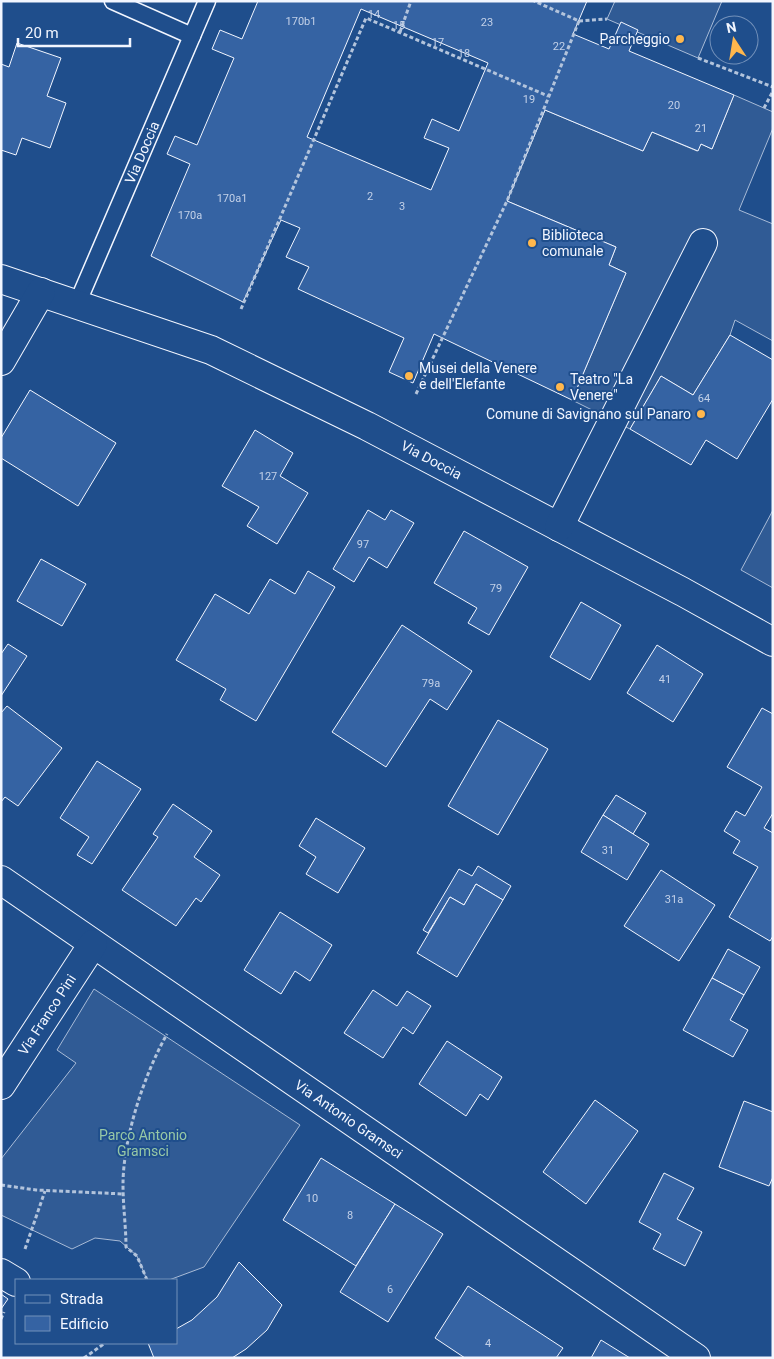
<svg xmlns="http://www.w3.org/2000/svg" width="774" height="1359" font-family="Roboto,sans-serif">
	<rect width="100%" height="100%" fill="#1f4e8c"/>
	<g fill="#305b95" stroke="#a8bbd7">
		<polygon points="615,1 722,1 698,58 607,19"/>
		<polygon points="734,95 773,112 773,128 739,210 773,224 773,341 735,320 730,335 693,395 661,376 630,429 572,400 626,273 609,265 616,247 507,201 545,110 643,151 652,132 697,151 701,144 712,149"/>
		<polygon points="773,510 773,588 741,570"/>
		<polygon points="94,989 300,1125 204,1267 169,1280 147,1280 137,1256 120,1241 95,1238 72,1249 1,1215 1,1159 76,1063 57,1050"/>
	</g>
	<g fill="#3563a3" stroke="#f2f6ff" fill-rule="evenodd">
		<path d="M258 1H587L573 34 609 49 621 22 638 30 629 51 734 95 712 149 701 144 698 151 652 132 643 151 545 110 507 201 616 247 609 265 626 273 572 400 434 334 413 383 389 372 404 338 298 289 309 267 286 257 300 228 281 220 243 302 151 256 190 164 167 154 175 136 197 145 234 58 212 49 220 30 242 39ZM361 9 488 63 459 131 432 119 424 138 449 148 431 190 307 137Z"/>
		<polygon points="17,43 61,58 47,96 66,103 50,148 22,138 16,155 1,150 1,64 9,67"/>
		<polygon points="730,335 773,360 773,399 737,459 706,440 691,465 630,429 661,376 693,395"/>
		<polygon points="30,390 116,443 78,506 1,458 1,438"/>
		<polygon points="255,430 293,453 280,476 308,493 277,544 247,526 259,507 222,486"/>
		<polygon points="368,510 385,520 391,510 414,523 387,568 369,557 354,582 333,569"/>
		<polygon points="464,531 528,567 489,635 468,623 477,608 434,583"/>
		<polygon points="41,559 86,584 62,626 17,601"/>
		<polygon points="308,571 335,587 256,721 220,700 226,689 176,660 215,594 249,614 270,579 295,594"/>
		<polygon points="581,602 621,625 590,680 550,657"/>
		<polygon points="402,625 472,671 447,710 430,699 386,767 332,732"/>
		<polygon points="8,644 27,656 1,696 1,654"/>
		<polygon points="657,645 703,674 673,722 627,693"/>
		<polygon points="7,706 62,748 18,806 5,797 1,802 1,713"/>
		<polygon points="762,708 773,714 773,813 764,828 773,833 773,936 770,941 729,917 758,867 733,853 740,841 724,831 736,811 745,816 762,787 727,767"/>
		<polygon points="498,720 548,749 498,835 448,806"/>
		<polygon points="97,761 141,789 92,864 77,855 89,837 60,818"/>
		<polygon points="616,795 646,813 633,834 603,815"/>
		<polygon points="173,804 212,831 194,857 220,875 201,902 196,898 176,926 122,890 158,837 153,834"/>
		<polygon points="603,815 649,844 627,880 581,852"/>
		<polygon points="316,818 365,848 338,893 306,874 316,857 299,846"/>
		<polygon points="478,866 511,886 503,900 476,884 464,905 450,897 428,933 423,930 459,869 472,876"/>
		<polygon points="661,870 715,905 679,961 624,926"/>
		<polygon points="476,884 503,900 457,977 417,953 450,897 464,905"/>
		<polygon points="280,912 332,945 310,981 295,971 281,994 244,970"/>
		<polygon points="728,949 760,967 744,995 712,978"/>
		<polygon points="712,978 744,995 730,1020 748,1030 733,1057 683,1030"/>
		<polygon points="373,990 397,1006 407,991 431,1006 413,1034 403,1027 383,1058 344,1033"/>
		<polygon points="447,1041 502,1077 488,1100 480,1094 466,1116 419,1084"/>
		<polygon points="595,1100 638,1131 586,1204 543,1172"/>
		<polygon points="744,1101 773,1112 773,1177 769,1186 719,1167"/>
		<polygon points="321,1158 395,1204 356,1266 283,1220"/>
		<polygon points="664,1173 694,1188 677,1219 702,1232 685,1266 653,1249 661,1234 639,1222"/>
		<polygon points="395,1204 443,1234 388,1322 340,1292"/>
		<polygon points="239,1262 282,1305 267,1330 246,1349 232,1358 154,1358 148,1343 176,1343 176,1329 192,1320 217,1297"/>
		<polygon points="468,1286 563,1348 556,1358 465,1358 435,1338"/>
		<polygon points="1,1294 8,1299 1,1309"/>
		<polygon points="601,1340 630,1358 591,1358"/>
	</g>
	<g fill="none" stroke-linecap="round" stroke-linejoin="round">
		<defs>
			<g id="lane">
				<polyline points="113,1 192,36"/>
				<path id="s1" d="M77 304 207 1"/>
			</g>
			<g id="street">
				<path id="s2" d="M1 279 211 350 367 426 683 592 773 642"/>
				<polyline points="1,361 41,292"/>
				<polyline points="559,527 703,243"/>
				<path id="s3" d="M1 880 696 1358"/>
				<path id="s4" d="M1 1085 93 944"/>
				<polyline points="1,1273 16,1282"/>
			</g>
		</defs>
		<use href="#lane" stroke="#f2f6ff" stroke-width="19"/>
		<use href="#street" stroke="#f2f6ff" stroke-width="30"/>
		<g stroke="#b3c4dc" stroke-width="3" stroke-dasharray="4 2.5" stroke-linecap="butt">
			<polyline points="579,21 607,19"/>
			<polyline points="400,32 411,1"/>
			<polyline points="698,58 773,87"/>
			<polyline points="764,108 773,91"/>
			<polyline points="241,309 366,18 548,96"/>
			<polyline points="416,394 507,201 579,21 534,1"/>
			<polyline points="1,1185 36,1190 124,1194"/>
			<polyline points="25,1249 45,1191"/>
			<path d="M147 1280 137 1256 126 1247C126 1227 123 1206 123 1185 123 1138 144 1075 167 1034"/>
			<polyline points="1,1319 4,1312"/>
			<polyline points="84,1358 105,1343"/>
		</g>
		<use href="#lane" stroke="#1f4e8c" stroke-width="16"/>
		<use href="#street" stroke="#1f4e8c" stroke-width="28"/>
	</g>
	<g fill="#ffb74d" stroke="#1f4e8c" stroke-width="2">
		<circle cx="680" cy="39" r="5"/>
		<circle cx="532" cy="243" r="5"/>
		<circle cx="409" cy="376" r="5"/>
		<circle cx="560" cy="387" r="5"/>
		<circle cx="701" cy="414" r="5"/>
	</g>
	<g text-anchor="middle" stroke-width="4" stroke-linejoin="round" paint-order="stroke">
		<g font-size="11" fill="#c3d1e8">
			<text x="374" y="18">14</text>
			<text x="301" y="25">170b1</text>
			<text x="487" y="26">23</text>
			<text x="399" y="29">15</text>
			<text x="438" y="46">17</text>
			<text x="559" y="50">22</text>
			<text x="464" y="57">18</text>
			<text x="529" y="103">19</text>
			<text x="674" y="109">20</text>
			<text x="701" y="132">21</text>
			<text x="370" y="200">2</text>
			<text x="232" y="202">170a1</text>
			<text x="402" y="210">3</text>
			<text x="190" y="219">170a</text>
			<text x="704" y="402">64</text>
			<text x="268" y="480">127</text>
			<text x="363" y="548">97</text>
			<text x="496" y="592">79</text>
			<text x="665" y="683">41</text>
			<text x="431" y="687">79a</text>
			<text x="608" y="854">31</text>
			<text x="674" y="903">31a</text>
			<text x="312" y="1202">10</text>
			<text x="350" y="1219">8</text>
			<text x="390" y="1293">6</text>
			<text x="488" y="1347">4</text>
		</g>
		<g font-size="14" fill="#f2f6ff" stroke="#1f4e8c" text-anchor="start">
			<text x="670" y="44" text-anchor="end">Parcheggio</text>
			<text x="542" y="240">Biblioteca<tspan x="542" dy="16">comunale</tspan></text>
			<text x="419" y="373">Musei della Venere<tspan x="419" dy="16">e dell'Elefante</tspan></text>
			<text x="570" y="384">Teatro "La<tspan x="570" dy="16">Venere"</tspan></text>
			<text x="691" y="419" text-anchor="end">Comune di Savignano sul Panaro</text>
		</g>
		<g font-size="14" fill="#f2f6ff" stroke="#1f4e8c">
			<text dy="5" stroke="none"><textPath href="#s1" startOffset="165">Via Doccia</textPath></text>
			<text dy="5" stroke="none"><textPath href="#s2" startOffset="468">Via Doccia</textPath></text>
			<text dy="5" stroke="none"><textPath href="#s4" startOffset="84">Via Franco Pini</textPath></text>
			<text dy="5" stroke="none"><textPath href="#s3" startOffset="422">Via Antonio Gramsci</textPath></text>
		</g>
		<g font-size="14" fill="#97c8a6" stroke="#1f4e8c">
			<text x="143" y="1140">Parco Antonio<tspan x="143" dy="16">Gramsci</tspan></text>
		</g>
	</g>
	<rect width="774" height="1359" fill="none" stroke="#f2f6ff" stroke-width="5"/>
	<rect x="15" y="1279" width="162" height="65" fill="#1f4e8c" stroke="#7391ba"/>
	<rect x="25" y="1295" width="25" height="8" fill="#1f4e8c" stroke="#7391ba"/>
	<text x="60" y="1304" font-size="15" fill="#f2f6ff">Strada</text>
	<rect x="25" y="1316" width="25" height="15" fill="#3563a3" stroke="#7391ba"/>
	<text x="60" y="1329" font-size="15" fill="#f2f6ff">Edificio</text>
	<g transform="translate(734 40) rotate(348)"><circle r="24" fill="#1f4e8c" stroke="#7391ba"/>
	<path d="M0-4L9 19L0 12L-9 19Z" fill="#ffb74d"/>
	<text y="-8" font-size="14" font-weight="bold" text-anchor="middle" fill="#f2f6ff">N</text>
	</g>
	<path d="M18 38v8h112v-8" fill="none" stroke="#f2f6ff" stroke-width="2.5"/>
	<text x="25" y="38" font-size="15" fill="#f2f6ff" stroke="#1f4e8c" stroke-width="4" paint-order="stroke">20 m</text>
</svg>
